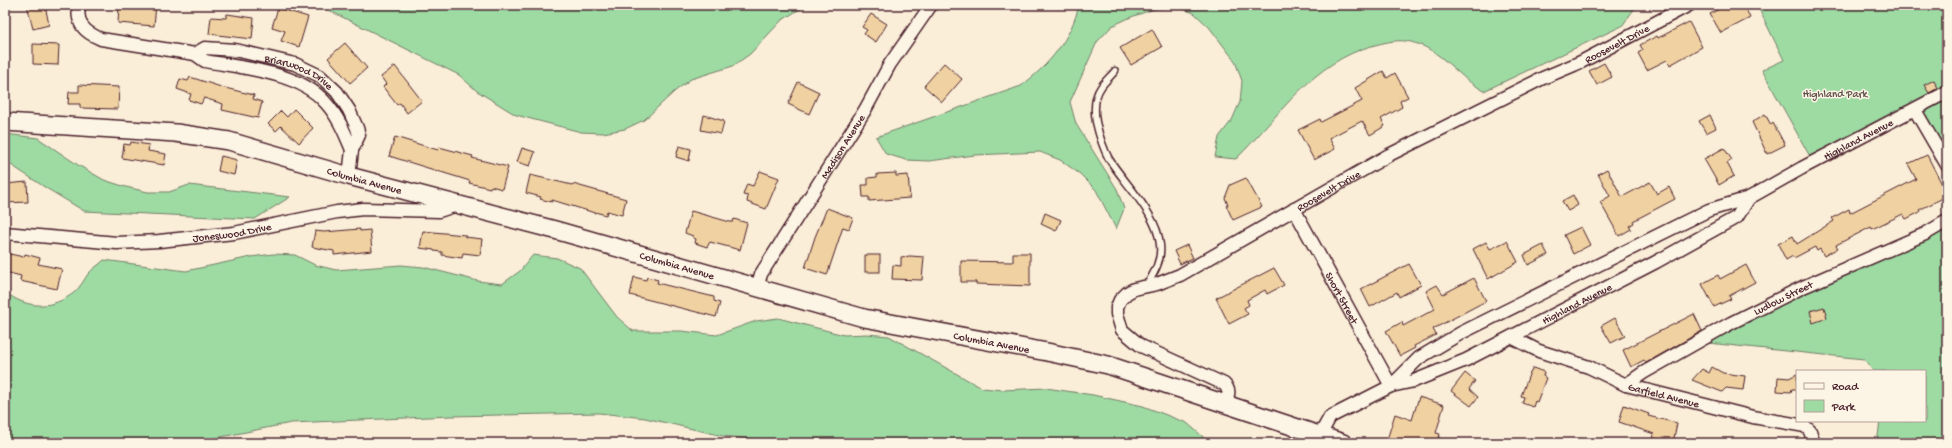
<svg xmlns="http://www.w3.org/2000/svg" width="1952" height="448" font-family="'Gochi Hand',sans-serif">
	<rect width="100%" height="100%" fill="#faeed8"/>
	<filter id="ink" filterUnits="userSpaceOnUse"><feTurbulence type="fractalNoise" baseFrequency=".025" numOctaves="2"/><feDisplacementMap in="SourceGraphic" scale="8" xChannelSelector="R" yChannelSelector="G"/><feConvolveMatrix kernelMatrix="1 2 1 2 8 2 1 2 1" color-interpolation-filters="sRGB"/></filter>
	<g filter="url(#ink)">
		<g fill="#9ddba3" stroke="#747d67">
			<polygon points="318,5 510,5 523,7 527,5 806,5 781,21 750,54 733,66 691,79 674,92 644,120 625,129 603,133 581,132 516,115 477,91 459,75"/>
			<path d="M1079 5H1637L1622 26 1484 91C1478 87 1472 84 1466 79 1449 65 1434 47 1411 42 1399 39 1387 42 1375 45 1311 62 1281 115 1236 159L1215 157 1219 137 1232 120 1240 102 1242 81 1235 61 1209 27 1194 13 1175 6 1154 9 1131 17 1112 26 1097 42 1070 102 1076 124 1117 189 1124 209 1116 229 1096 190 1080 174 1060 160 1040 152 975 155 929 161 906 160 886 154 876 137 1021 86C1049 65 1071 39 1079 5Z"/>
			<polygon points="1757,5 1947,5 1947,163 1915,110 1813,162 1762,70 1784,60"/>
			<polygon points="5,134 38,138 78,165 104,180 126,187 148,192 169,192 189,185 290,197 255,219 84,211 46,188 5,161"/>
			<polygon points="1947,221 1947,443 1877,443 1880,421 1925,421 1925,371 1873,371 1864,359 1698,342"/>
			<path d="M273 254 295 255 315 265 336 270 401 265 423 267 478 281 502 284 520 271 533 255 557 258 580 268 617 317 633 331H681L717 335 756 321 778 318 844 335 867 334 889 336 982 388 1003 390 1046 388 1093 395 1143 406 1187 423 1210 443H785L723 436 645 418 599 413 451 416 291 423 191 443H5V292C27 309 52 310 75 292 80 287 84 280 88 274 92 269 99 265 104 260L186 271 251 257Z"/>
		</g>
		<g fill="#f0d1a2" stroke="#4a1f2b">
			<polygon points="27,5 45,5 49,25 33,29"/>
			<polygon points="119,5 156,5 154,26 118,23"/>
			<polygon points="1726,5 1744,5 1750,18 1721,33 1710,14"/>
			<polygon points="278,8 308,17 299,47 281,41 285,31 272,27"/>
			<polygon points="227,14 254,18 252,39 209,34 211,17 226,18"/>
			<polygon points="871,14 887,24 876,42 864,34 867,30 862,27"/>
			<polygon points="1689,22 1702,47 1670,65 1667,60 1647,70 1638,53 1643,50 1640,45 1657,36 1658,38"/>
			<polygon points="1152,29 1162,47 1131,65 1120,48"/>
			<polygon points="345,43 367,68 350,83 328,58"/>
			<polygon points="33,44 59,45 58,65 33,64"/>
			<polygon points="944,63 962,79 942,102 924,86"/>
			<polygon points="1604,63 1612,77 1597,85 1589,71"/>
			<polygon points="395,66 422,101 407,113 400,103 397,105 383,87 386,84 381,77"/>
			<polygon points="1383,71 1387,78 1395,73 1408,97 1400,101 1402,107 1381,119 1385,126 1370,135 1362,121 1329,138 1335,149 1314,160 1298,130 1320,119 1321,122 1362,101 1355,88"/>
			<polygon points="190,77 221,87 254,95 253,99 262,102 258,118 222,110 223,104 204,98 201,104 189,100 191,94 177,89 180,79 188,81"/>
			<polygon points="1934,80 1938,88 1929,93 1924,85"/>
			<polygon points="798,82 819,92 809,114 788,104"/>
			<polygon points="79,85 119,87 118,109 80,108 80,104 68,104 69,92 79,92"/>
			<polygon points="294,109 313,128 299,143 281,126 276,131 268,124 281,111 287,117"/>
			<polygon points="1765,114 1771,125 1773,123 1785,145 1767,154 1752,122"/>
			<polygon points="704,115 724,121 721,134 701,130"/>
			<polygon points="1710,115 1716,128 1706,133 1699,121"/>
			<polygon points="395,137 438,150 439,147 473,156 472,158 508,167 502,189 491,186 490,188 469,183 470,181 389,156"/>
			<polygon points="131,142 149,145 148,151 166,154 164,165 122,158 124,144 130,145"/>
			<polygon points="679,146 691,149 689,161 676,157"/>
			<polygon points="522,148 535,152 530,166 517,162"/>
			<polygon points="1724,148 1732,160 1727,163 1734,176 1719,185 1704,159"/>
			<polygon points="1927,155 1946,192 1944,193 1945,197 1919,210 1920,212 1906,219 1903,214 1872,229 1871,227 1836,245 1838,248 1824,256 1820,249 1817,251 1815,247 1794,258 1793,256 1786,260 1778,244 1793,236 1797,244 1834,221 1832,218 1849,209 1850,213 1916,179 1908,164"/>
			<polygon points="221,156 237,160 234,175 218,171"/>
			<polygon points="1607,169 1622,197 1650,182 1657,194 1669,187 1675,199 1633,221 1634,223 1629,226 1631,229 1619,236 1600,202 1610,196 1598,174"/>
			<polygon points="760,171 779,178 766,209 747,202 748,196 743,195 747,184 753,186"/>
			<polygon points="896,173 896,176 908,175 910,198 869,201 869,197 863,197 862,185 868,185 868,178 877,177 877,174"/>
			<polygon points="530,175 572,185 573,184 626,199 622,215 607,211 606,215 595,212 595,213 552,200 552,202 540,199 541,197 526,193"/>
			<polygon points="1246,178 1262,207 1233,220 1226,205 1228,205 1225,198 1230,185"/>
			<polygon points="27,182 28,202 5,203 5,184"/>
			<polygon points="1573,195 1578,205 1568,211 1562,201"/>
			<polygon points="827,208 853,218 849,229 843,227 827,275 805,268 815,237"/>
			<polygon points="691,211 730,222 733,222 734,219 747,223 740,250 710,242 707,247 695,243 696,239 693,238 693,236 685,233"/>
			<polygon points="1045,213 1061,220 1056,231 1041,224"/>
			<polygon points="1581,227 1590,245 1573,254 1564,235"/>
			<polygon points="360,229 360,231 370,230 372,251 334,255 334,251 312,247 315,231 324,232"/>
			<polygon points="423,231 465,235 465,237 482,239 480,255 463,253 462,258 442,255 442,252 434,251 434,250 420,248"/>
			<polygon points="1507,241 1518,262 1488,279 1473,249 1486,242 1490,249"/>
			<polygon points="1187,245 1193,258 1180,264 1174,251"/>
			<polygon points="1543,245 1548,255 1528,265 1524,255"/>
			<polygon points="5,253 24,257 25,254 40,258 38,264 62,269 57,289 20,281 21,276 5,272"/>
			<polygon points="1013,253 1030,253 1030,286 976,284 976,282 961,282 961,261 1013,262"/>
			<rect x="865" y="255" width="15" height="17"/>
			<polygon points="910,256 924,257 922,280 892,279 893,265 901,266 901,257"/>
			<polygon points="1409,264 1421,285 1399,297 1397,292 1370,307 1361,289"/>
			<polygon points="1746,265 1755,282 1729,296 1731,299 1714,307 1702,284 1718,275 1720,279"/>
			<polygon points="1274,268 1284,285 1267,294 1265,290 1247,300 1249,305 1244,308 1248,314 1229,324 1216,298"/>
			<polygon points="634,277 646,280 647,277 658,280 657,283 714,297 714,301 720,303 716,317 630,295"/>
			<polygon points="1474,278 1486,301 1433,329 1436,335 1414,346 1415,348 1400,356 1386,331 1402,322 1403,326 1435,309 1426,291 1437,285 1443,294"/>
			<polygon points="1824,307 1827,318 1813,323 1810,311"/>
			<polygon points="1694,314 1702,331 1646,363 1644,360 1631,367 1623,350"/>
			<polygon points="1615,318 1625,336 1611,343 1601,326"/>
			<polygon points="1712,367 1723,373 1745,376 1743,390 1726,388 1722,392 1692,380 1702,369 1709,373"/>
			<polygon points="1533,368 1544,372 1543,376 1546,378 1537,402 1535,401 1533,407 1522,403 1524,397 1521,396 1530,372 1531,372"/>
			<polygon points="1465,373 1475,381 1469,389 1478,397 1471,406 1451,391"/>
			<polygon points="1797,374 1797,389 1792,389 1791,392 1777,391 1778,377 1789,378"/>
			<polygon points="1419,397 1444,405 1436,433 1440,434 1437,443 1386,443 1395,414 1412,420"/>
			<polygon points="1624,405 1649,414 1648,416 1677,423 1673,443 1653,438 1654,434 1619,422"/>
		</g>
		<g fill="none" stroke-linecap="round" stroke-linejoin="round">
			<defs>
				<path id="lane" d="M1115 71C1111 76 1105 81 1101 87 1094 97 1094 110 1096 122 1099 135 1103 148 1109 159 1125 184 1158 215 1160 245 1162 260 1154 273 1147 285"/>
				<g id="street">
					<path d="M79 5C76 24 84 32 101 39L195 54 205 61C242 68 299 72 325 102 338 116 345 133 352 150"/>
					<path id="s1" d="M195 54 205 48 235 50 295 64 320 76 337 92 349 110 357 128 359 135 352 150 349 176"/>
					<polyline points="1915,110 1947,165"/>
					<path id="s2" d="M1294 209 1391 386"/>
					<path id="s3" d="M5 233 117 243 159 241 234 233 337 212 363 209 439 211 457 205"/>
					<path id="s4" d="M757 288 761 274 865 110 890 64 931 5"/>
					<path id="s5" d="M1511 337 1539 351 1589 367 1626 385 1753 417 1805 426 1810 431 1814 443"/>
					<path id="s6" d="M1626 385 1643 373 1731 323 1803 287 1925 234 1947 221"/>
					<path id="s7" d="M1391 386 1419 358 1461 333 1709 210 1749 198 1802 168 1947 92"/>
					<path id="s8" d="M1226 403C1228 395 1231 391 1224 384L1141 346 1122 330 1117 314V307L1120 300 1127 293 1134 289 1157 284 1180 275 1389 155 1543 78 1581 62 1689 5"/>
					<path id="s9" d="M1320 435 1330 417 1391 386 1414 381 1466 360 1656 262 1737 217 1749 198"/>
				</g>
				<g id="secondary">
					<path id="s10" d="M5 122 176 133 229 141 349 176 555 230 864 318 1047 352 1108 365 1343 443"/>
				</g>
			</defs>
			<use href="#lane" stroke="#4a1f2b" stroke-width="9"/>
			<use href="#street" stroke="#4a1f2b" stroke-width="15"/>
			<use href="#secondary" stroke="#4a1f2b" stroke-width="20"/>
			<use href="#lane" stroke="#fcf5e5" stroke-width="6"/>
			<use href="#street" stroke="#fcf5e5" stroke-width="12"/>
			<use href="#secondary" stroke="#fcf5e5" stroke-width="17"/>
		</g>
	</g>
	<g text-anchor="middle" stroke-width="3" stroke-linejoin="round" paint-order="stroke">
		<g font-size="11" fill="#4a1f2b" stroke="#fcf5e5">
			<text dy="4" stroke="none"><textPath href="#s8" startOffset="729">Roosevelt Drive</textPath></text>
			<text dy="4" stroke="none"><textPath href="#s1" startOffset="110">Briarwood Drive</textPath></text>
			<text dy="4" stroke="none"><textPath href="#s7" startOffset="531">Highland Avenue</textPath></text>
			<text dy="4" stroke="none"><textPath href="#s4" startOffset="166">Madison Avenue</textPath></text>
			<text dy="4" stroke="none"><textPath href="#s10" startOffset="366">Columbia Avenue</textPath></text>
			<text dy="4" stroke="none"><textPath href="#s8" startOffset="405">Roosevelt Drive</textPath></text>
			<text dy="4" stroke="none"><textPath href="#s3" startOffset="228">Joneswood Drive</textPath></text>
			<text dy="4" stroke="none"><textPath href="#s10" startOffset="690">Columbia Avenue</textPath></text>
			<text dy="4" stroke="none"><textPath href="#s2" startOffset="101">Short Street</textPath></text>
			<text dy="4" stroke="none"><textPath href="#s6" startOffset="180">Ludlow Street</textPath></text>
			<text dy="4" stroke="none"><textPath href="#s9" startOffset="293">Highland Avenue</textPath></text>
			<text dy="4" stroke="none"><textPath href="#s10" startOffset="1014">Columbia Avenue</textPath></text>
			<text dy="4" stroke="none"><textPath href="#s5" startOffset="164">Garfield Avenue</textPath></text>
		</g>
		<g font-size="11" fill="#5f4e49" stroke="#fcf5e5">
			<text x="1835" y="97">Highland Park</text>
		</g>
	</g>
	<rect width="1952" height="448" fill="none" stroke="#fcf5e5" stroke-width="20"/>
	<rect x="10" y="10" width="1932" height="428" fill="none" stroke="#4a1f2b" stroke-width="1.5" filter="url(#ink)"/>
	<rect x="1796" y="370" width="130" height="52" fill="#fcf5e5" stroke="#b59f9b"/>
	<rect x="1804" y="383" width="20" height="6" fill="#fcf5e5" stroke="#b59f9b"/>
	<text x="1832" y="390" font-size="12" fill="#4a1f2b">Road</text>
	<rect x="1804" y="400" width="20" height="12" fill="#9ddba3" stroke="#b59f9b"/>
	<text x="1832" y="410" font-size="12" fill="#4a1f2b">Park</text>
</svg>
